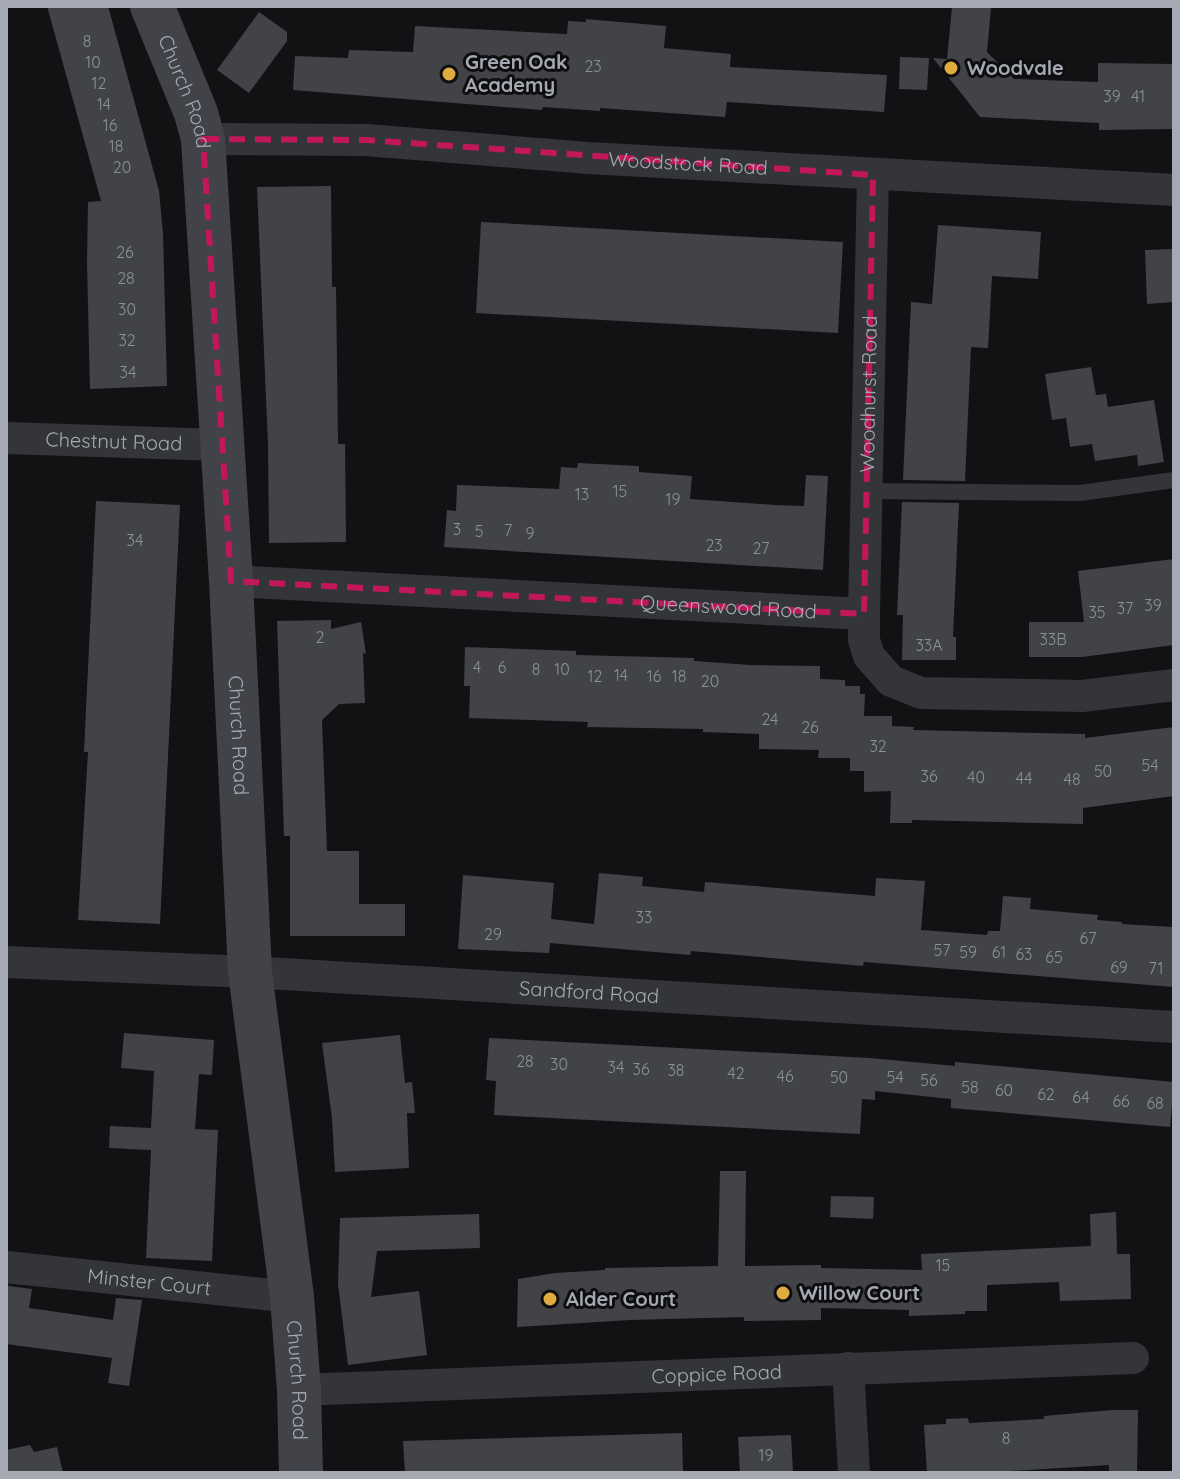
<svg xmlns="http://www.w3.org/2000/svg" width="1180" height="1479" font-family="Quicksand,sans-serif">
	<rect width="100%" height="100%" fill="#121214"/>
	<g fill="#424347">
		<polygon points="47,6 108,6 159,191 163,233 167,386 90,389 87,263 88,202 101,201"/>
		<polygon points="952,7 991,8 987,52 1014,79 1098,82 1098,63 1174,64 1174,129 1099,130 1099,123 980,117 933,58 947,59"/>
		<polygon points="259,12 287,32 287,41 249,93 217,70"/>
		<polygon points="586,19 666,26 664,48 731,54 730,67 887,75 884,112 727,102 725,117 600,108 600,111 543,107 542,110 293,90 295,56 348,58 349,50 413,52 415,26 567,34 568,21 586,22"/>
		<polygon points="900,57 929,58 927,90 899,89"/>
		<polygon points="331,186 332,287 336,287 338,444 345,444 346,542 269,543 268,445 257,187"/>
		<polygon points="481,222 843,242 838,333 476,313"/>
		<polygon points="938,225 1041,232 1038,279 992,276 988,348 971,347 965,481 903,480 911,302 932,304"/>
		<polygon points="1174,249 1174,302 1147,304 1145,250"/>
		<polygon points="1091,367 1096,395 1106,394 1108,407 1154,400 1164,462 1138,466 1137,455 1095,461 1092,444 1070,447 1066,418 1052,420 1045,374"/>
		<polygon points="578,463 639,466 639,472 692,476 690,499 775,505 804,506 806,475 828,476 823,570 444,547 447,510 456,511 457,485 559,489 561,467 577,468"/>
		<polygon points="96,501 180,505 160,924 78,920 88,752 84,752"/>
		<polygon points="902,502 959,503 953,637 956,637 956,660 902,660 903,615 897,615"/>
		<polygon points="1174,559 1174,645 1082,657 1029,657 1029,622 1084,622 1078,571"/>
		<polygon points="331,620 331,629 361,622 366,654 363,653 365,703 339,704 322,720 327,851 359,851 359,904 405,904 405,936 290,936 290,836 284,836 277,621"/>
		<polygon points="465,647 576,651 576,655 694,658 694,661 750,665 820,666 820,679 845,680 845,686 860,686 860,694 865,694 864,716 892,716 892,726 914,727 913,730 1085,734 1085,738 1174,727 1174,796 1083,808 1083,824 912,820 912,823 890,823 891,791 864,792 864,771 850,771 850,758 818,758 819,750 759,749 759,734 703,732 703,729 587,727 588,722 469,718 470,686 464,686"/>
		<polygon points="599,873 643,877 642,886 704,892 705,882 875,896 876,878 925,881 921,930 987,935 988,931 1000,931 1003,896 1031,898 1030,909 1098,915 1097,920 1122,922 1122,924 1174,927 1174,987 864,962 863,966 691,951 690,955 550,943 549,953 458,949 463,875 554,883 551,919 594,924"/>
		<polygon points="124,1033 214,1040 212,1075 199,1074 195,1129 218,1130 212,1261 146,1258 151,1150 109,1148 110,1126 151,1128 154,1071 121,1068"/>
		<polygon points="400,1035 405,1083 412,1082 415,1113 407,1113 409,1168 335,1172 332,1118 322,1043"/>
		<polygon points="489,1038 870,1058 955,1066 955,1062 1174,1082 1170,1127 951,1108 951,1099 875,1091 875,1100 862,1099 860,1134 494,1115 496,1081 486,1080"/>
		<polygon points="720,1171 746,1171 745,1266 821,1265 821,1268 922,1270 921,1254 1091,1246 1090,1214 1116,1212 1117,1254 1130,1254 1131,1299 1060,1301 1059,1282 987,1285 987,1311 965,1311 965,1314 909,1316 909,1310 821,1308 821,1320 744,1321 744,1317 630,1320 517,1327 518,1279 555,1273 605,1270 605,1268 718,1266"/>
		<polygon points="831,1196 874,1197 873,1219 830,1217"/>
		<polygon points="479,1214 480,1248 377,1251 371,1297 419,1291 427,1355 348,1365 338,1284 340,1218"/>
		<polygon points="8,1286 32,1289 29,1308 113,1320 116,1298 142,1300 129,1386 108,1383 112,1358 6,1344"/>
		<polygon points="1112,1410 1138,1410 1137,1473 1109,1473 1109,1465 979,1473 927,1473 924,1425 946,1424 946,1419 968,1418 969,1423 1044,1419 1044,1416"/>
		<polygon points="682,1433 683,1473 405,1473 403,1441"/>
		<polygon points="791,1435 793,1473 740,1473 738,1437"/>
		<polygon points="30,1445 34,1452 57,1447 63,1473 6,1473 6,1450"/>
	</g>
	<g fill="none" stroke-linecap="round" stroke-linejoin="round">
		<polyline stroke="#343538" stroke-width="16" points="867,491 1080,493 1174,480"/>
		<g stroke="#343538" stroke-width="32">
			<path id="s1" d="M203 139 366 140 588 158 1174 190"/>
			<path id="s2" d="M6 438 221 445"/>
			<path id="s3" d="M231 581 864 614V640L869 656 891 681 921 693 1082 696 1174 685"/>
			<path id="s4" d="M864 614 873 175"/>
			<path id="s5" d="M6 962 250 972 1174 1027"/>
			<path id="s6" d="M6 1267 292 1297"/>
			<polyline points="848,1368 854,1473"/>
			<path id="s7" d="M299 1390 1133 1358"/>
		</g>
		<path stroke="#424348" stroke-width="44" id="s8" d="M152 6 196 113 203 139 231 581 250 972 292 1297 299 1390 301 1473"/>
	</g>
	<path fill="none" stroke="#c2185b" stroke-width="6" stroke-dasharray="16 10" stroke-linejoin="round" d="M203 139 366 140 873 175 864 614 231 581Z"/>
	<g fill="#dfac3f" stroke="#0e0d0f" stroke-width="3">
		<circle cx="951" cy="68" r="8"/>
		<circle cx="449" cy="74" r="8"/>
		<circle cx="783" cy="1293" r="8"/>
		<circle cx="550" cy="1299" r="8"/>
	</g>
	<g text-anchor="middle" stroke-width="6" stroke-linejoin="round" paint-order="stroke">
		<g font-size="16" fill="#8c9098">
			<text x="87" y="47">8</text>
			<text x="93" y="68">10</text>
			<text x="593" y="72">23</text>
			<text x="99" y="89">12</text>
			<text x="1112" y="102">39</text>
			<text x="1138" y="102">41</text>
			<text x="104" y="110">14</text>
			<text x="110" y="131">16</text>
			<text x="116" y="152">18</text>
			<text x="122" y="173">20</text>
			<text x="125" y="258">26</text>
			<text x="126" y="284">28</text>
			<text x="127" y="315">30</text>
			<text x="127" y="346">32</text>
			<text x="128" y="378">34</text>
			<text x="620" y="497">15</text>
			<text x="582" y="500">13</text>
			<text x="673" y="505">19</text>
			<text x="457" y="535">3</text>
			<text x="508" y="536">7</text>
			<text x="479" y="537">5</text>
			<text x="530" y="539">9</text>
			<text x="135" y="546">34</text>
			<text x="714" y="551">23</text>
			<text x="761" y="554">27</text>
			<text x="1153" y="611">39</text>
			<text x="1125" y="614">37</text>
			<text x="1097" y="618">35</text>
			<text x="320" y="643">2</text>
			<text x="1053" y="645">33B</text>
			<text x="929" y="651">33A</text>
			<text x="477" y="673">4</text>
			<text x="502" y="673">6</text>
			<text x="536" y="675">8</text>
			<text x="562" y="675">10</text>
			<text x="621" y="681">14</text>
			<text x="595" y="682">12</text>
			<text x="654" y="682">16</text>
			<text x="679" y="682">18</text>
			<text x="710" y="687">20</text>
			<text x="770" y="725">24</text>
			<text x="810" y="733">26</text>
			<text x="878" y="752">32</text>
			<text x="1150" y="771">54</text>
			<text x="1103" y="777">50</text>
			<text x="929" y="782">36</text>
			<text x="976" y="783">40</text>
			<text x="1024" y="784">44</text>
			<text x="1072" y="785">48</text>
			<text x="644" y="923">33</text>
			<text x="493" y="940">29</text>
			<text x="1088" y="944">67</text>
			<text x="942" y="956">57</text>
			<text x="968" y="958">59</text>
			<text x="999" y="958">61</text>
			<text x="1024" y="960">63</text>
			<text x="1054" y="963">65</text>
			<text x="1119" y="973">69</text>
			<text x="1156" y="974">71</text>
			<text x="525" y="1067">28</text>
			<text x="559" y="1070">30</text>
			<text x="616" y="1073">34</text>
			<text x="641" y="1075">36</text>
			<text x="676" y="1076">38</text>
			<text x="736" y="1079">42</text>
			<text x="785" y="1082">46</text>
			<text x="839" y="1083">50</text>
			<text x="895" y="1083">54</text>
			<text x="929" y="1086">56</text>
			<text x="970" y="1093">58</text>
			<text x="1004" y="1096">60</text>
			<text x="1046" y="1100">62</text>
			<text x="1081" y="1103">64</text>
			<text x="1121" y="1107">66</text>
			<text x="1155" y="1109">68</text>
			<text x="943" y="1271">15</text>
			<text x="1006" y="1444">8</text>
			<text x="766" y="1461">19</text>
		</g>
		<g font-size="20" font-weight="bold" fill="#a5a9b3" stroke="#0e0d0f" text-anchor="start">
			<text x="465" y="69">Green Oak<tspan x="465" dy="23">Academy</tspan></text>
			<text x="967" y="75">Woodvale</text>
			<text x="799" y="1300">Willow Court</text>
			<text x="566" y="1306">Alder Court</text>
		</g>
		<g font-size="20" fill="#a5a9b3" stroke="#0e0d0f">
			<text dy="7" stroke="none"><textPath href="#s8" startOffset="92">Church Road</textPath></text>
			<text dy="7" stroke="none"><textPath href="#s1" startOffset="486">Woodstock Road</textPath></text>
			<text dy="7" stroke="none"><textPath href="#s4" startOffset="220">Woodhurst Road</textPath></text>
			<text dy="7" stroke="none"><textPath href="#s2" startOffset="108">Chestnut Road</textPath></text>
			<text dy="7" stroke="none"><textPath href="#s3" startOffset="498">Queenswood Road</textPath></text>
			<text dy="7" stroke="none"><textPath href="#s8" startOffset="740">Church Road</textPath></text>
			<text dy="7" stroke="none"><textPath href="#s5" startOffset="584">Sandford Road</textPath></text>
			<text dy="7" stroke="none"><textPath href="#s6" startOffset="144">Minster Court</textPath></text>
			<text dy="7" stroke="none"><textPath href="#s7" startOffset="418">Coppice Road</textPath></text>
			<text dy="7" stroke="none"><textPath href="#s8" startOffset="1388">Church Road</textPath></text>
		</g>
	</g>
	<rect width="1180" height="1479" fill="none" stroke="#a5a9b3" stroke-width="16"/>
</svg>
